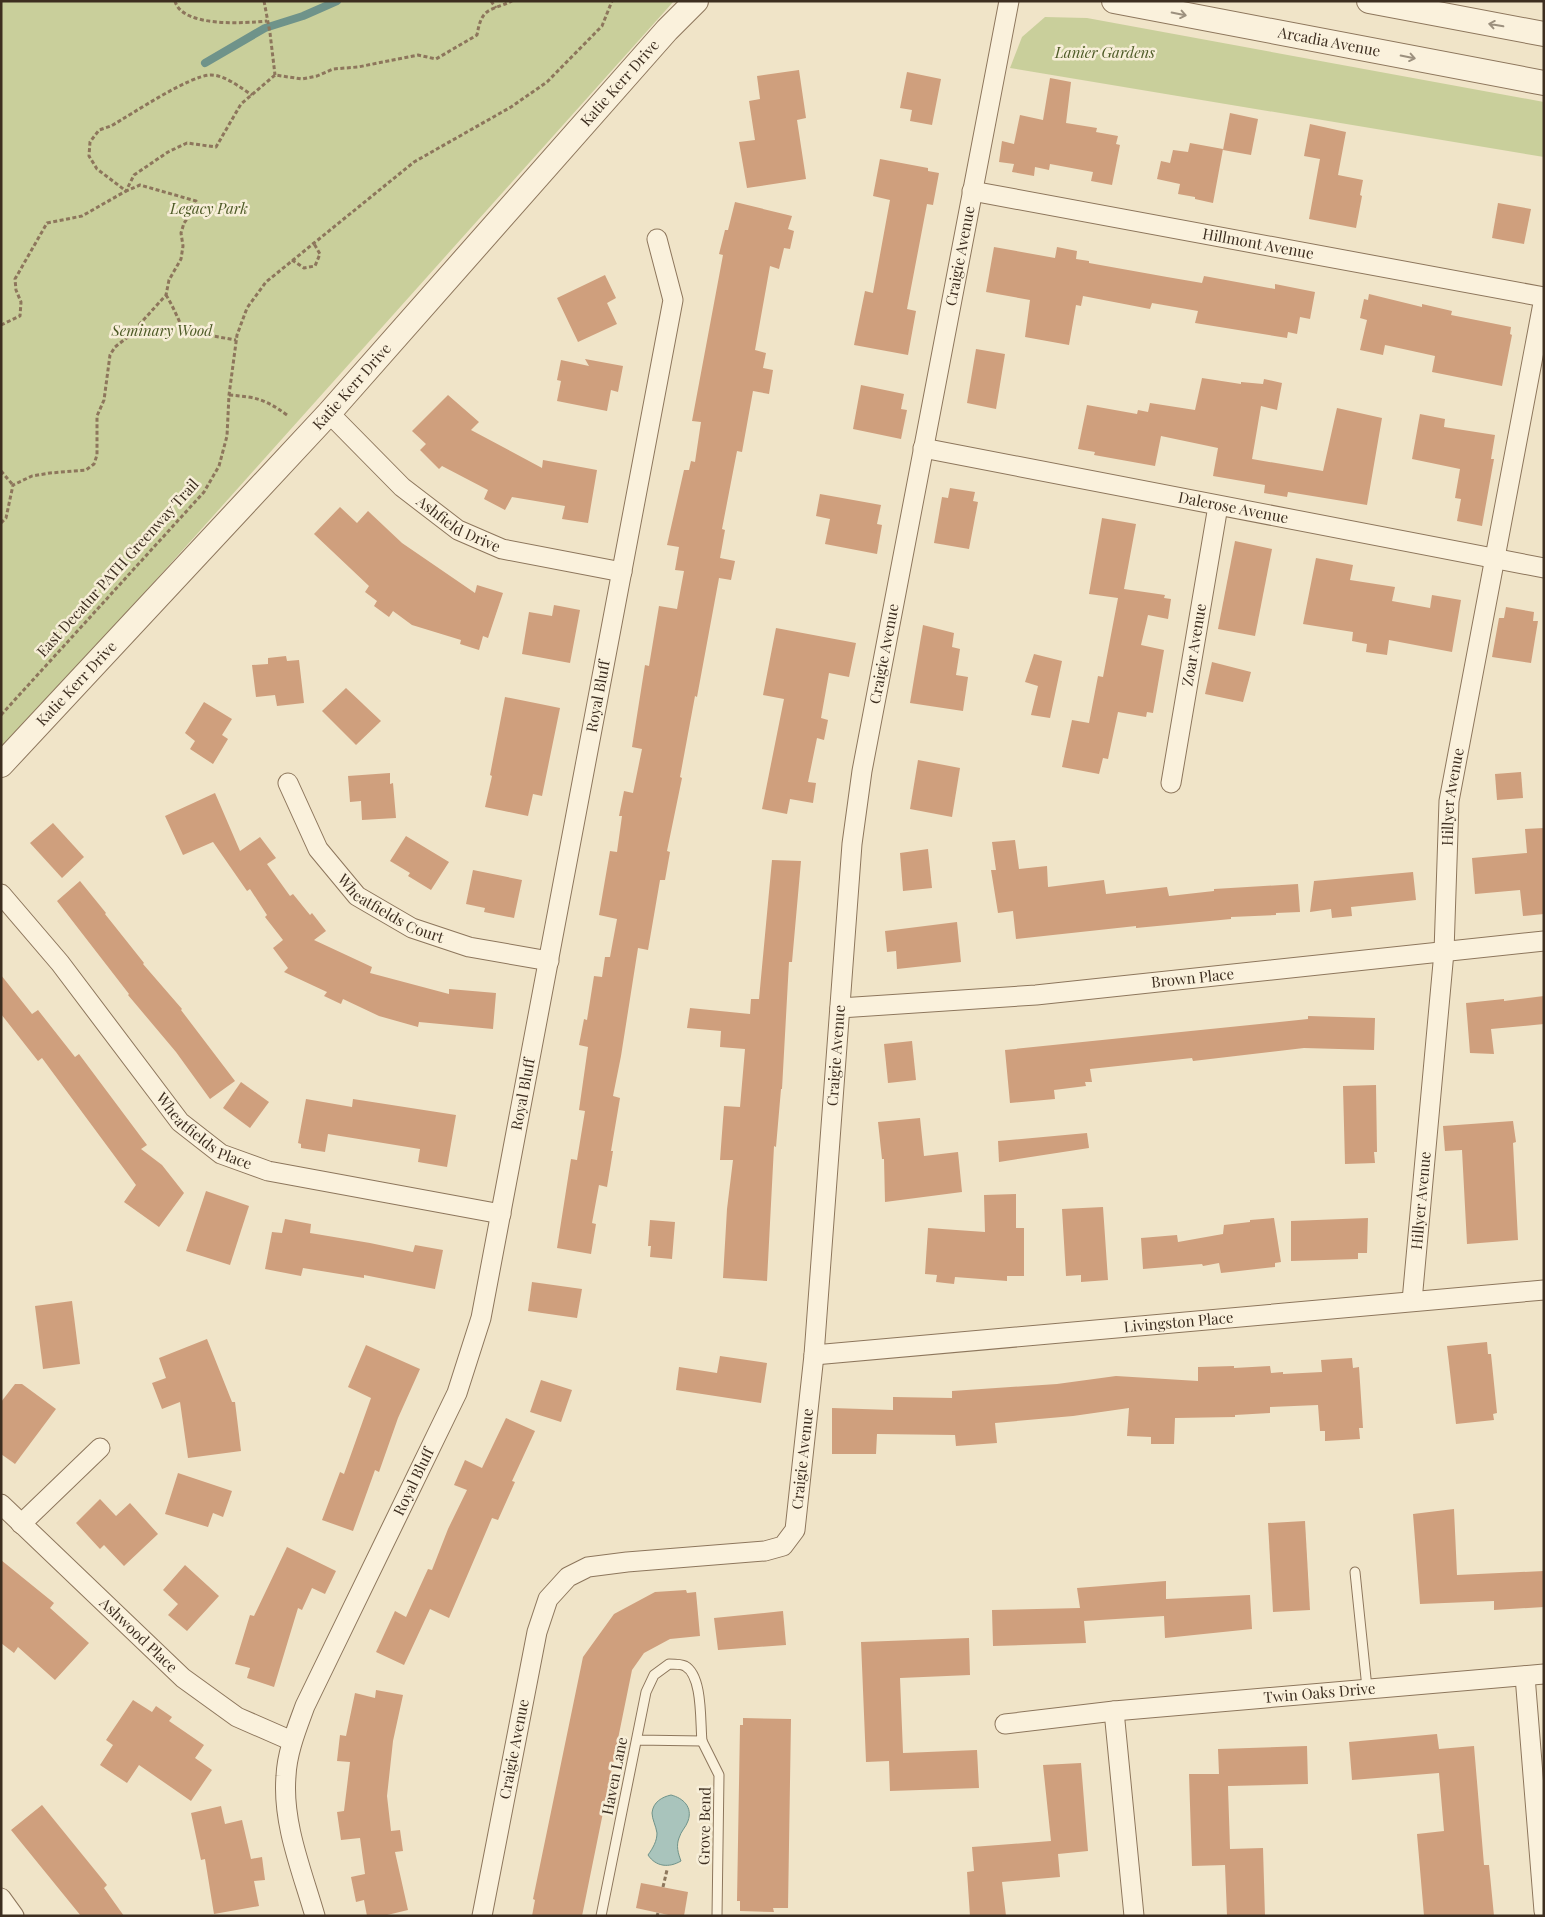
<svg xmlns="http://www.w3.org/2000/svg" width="1545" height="1917" font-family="'Playfair Display',serif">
	<rect width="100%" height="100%" fill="#f0e4c8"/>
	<g fill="#c9cf9b">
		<polygon points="1,1 674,1 1,753"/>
		<polygon points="1045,17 1087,18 1544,102 1544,157 1010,68 1022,37"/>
	</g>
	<path fill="#a9c4bc" stroke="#6f938a" d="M671 1795C683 1798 693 1807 688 1821 686 1827 681 1831 679 1838 676 1846 678 1853 681 1861 669 1868 656 1867 648 1855 653 1848 657 1841 657 1833 656 1826 652 1819 652 1813 653 1802 662 1797 671 1795Z"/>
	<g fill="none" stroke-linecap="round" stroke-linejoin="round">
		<polyline stroke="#6f938a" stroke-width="8" points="205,63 265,28 303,16 337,1"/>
	</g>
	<g fill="#cf9f7d">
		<polygon points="799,70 806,118 797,120 806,179 747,188 739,142 755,140 749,101 760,99 757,76"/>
		<polygon points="907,72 941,79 932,125 910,121 912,110 900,108"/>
		<polygon points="1050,78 1071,82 1066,123 1097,128 1096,132 1118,136 1116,144 1120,145 1112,185 1091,181 1093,172 1050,164 1049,170 1035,167 1034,176 1012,172 1014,164 999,162 1002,141 1014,144 1020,115 1043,120"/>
		<polygon points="1230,113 1258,119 1251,155 1223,150"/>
		<polygon points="1310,124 1346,132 1338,175 1363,180 1360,195 1362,196 1356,228 1309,219 1320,159 1304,156"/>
		<polygon points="1190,143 1223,149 1213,203 1195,199 1195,197 1178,194 1180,184 1157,179 1161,161 1170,163 1173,150 1188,152"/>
		<polygon points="880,159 928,168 928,171 939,173 933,205 927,204 907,309 916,311 908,355 854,345 865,291 873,293 890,200 873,196"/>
		<polygon points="735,202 792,216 788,229 794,231 790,249 784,248 779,269 770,266 755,350 766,353 763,368 773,370 769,394 753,391 742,452 737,451 722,529 725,530 720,558 735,561 731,580 719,578 697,697 695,696 680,777 682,778 667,851 670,852 665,880 660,880 648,950 638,948 621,1056 613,1096 620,1098 611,1151 613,1151 607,1187 599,1185 592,1223 596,1224 591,1254 557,1248 571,1159 577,1160 585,1111 579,1110 588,1047 579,1045 584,1019 587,1020 594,976 602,977 605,957 610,957 617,919 599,915 610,851 617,852 622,816 619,816 624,791 633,793 642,749 632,747 645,665 649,666 659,606 677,609 684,571 675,570 679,547 667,545 684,470 689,470 691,461 695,462 701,422 692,421 723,255 719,254 725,230 728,230"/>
		<polygon points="1498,203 1531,209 1524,244 1492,238"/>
		<polygon points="994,247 1055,258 1057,247 1077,251 1076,259 1089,261 1089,263 1167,277 1202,283 1204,276 1275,289 1275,284 1315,292 1310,319 1300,317 1297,334 1288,332 1287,338 1195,323 1198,311 1152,303 1150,309 1083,296 1081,306 1076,305 1069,345 1025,337 1030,300 986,292"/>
		<polygon points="605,275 616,298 607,303 617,324 578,342 557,298"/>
		<polygon points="1369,294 1422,307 1422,304 1452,311 1451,315 1511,327 1510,334 1512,335 1502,386 1432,372 1435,356 1385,345 1383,355 1360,350 1367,320 1360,318 1364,299 1368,300"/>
		<polygon points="976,349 1005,354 996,409 967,403"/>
		<polygon points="585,359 623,366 618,392 611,390 607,411 557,401 561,381 557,380 561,360 589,366"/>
		<polygon points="1202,378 1241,384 1241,382 1263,384 1264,379 1282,383 1277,410 1261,406 1252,459 1323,471 1337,408 1382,418 1367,505 1288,492 1287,497 1264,493 1265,485 1213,476 1218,448 1161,436 1155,466 1094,455 1095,452 1078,449 1087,405 1137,414 1138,410 1148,412 1150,403 1195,410"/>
		<polygon points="861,385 904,394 901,409 907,410 901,439 853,429"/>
		<polygon points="448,395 479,422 471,430 542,468 543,460 597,470 588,523 562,519 565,506 512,497 505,510 484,499 488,490 442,466 439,469 420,450 426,444 412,431"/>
		<polygon points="1420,414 1445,419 1444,427 1495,435 1491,459 1494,459 1482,526 1457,521 1461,499 1455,498 1460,469 1412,459"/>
		<polygon points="950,488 975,492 973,501 978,502 969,549 934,543 942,497 948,498"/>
		<polygon points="820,494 881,505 877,524 882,525 877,554 825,544 830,519 816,516"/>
		<polygon points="340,507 357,523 368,511 402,543 475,593 477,585 503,593 488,638 483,636 479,650 460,644 461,640 412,625 393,611 389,617 374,606 377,601 365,592 369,586 314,534"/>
		<polygon points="1102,518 1136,524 1124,589 1165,595 1164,598 1171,599 1168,619 1148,615 1141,645 1164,650 1153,713 1147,712 1146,717 1118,712 1108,759 1103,758 1099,774 1062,767 1072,720 1089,723 1098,676 1103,677 1118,598 1089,594"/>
		<polygon points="1235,541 1272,549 1255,636 1218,629"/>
		<polygon points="1316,558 1353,565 1350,580 1395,587 1392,601 1430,608 1432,595 1461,600 1452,652 1389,640 1387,655 1366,652 1367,644 1352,641 1353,632 1303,624"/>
		<polygon points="554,605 580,610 570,663 522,654 529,612 552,616"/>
		<polygon points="1506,607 1534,612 1533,621 1538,621 1531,663 1492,657 1499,618 1504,618"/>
		<polygon points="923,625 954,633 952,647 960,649 956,675 968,677 963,711 910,703"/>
		<polygon points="776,628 856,643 849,677 829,673 821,718 828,720 824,740 817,738 808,782 816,783 813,803 790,799 787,814 762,809 784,699 763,695"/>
		<polygon points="1034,654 1062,661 1050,718 1031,715 1038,686 1025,682"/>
		<polygon points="286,656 287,661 299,660 304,703 277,706 275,695 256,697 252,665 268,664 268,658"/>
		<polygon points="1212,662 1251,672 1243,702 1205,694"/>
		<polygon points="346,688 381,721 356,745 322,711"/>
		<polygon points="505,697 560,708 542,796 533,794 528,816 485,807 492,776 490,775"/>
		<polygon points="204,702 232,719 222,735 228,739 213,764 190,749 195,741 185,733"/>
		<polygon points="918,760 960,768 952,817 910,809"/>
		<polygon points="1521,772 1523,798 1497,800 1495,774"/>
		<polygon points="390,773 390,784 393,783 396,818 362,820 361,801 350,802 348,776"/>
		<polygon points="215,793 240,851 260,837 276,858 267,864 290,896 293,894 310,915 312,913 326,931 314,940 372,967 370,973 449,994 449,989 496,993 493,1029 419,1022 418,1027 379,1016 343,999 341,1004 324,996 327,992 284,972 288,968 273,948 283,940 265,917 267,915 250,889 247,891 213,842 183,855 165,816"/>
		<polygon points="53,823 84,857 62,878 30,843"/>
		<polygon points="1544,828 1544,914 1523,916 1520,890 1475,894 1472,858 1527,853 1525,829"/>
		<polygon points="406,836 449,862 431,890 408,876 410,873 390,861"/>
		<polygon points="1015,840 1019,869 1047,866 1048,887 1104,880 1106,894 1167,887 1169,896 1214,891 1214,889 1298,884 1300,912 1276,913 1276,915 1231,917 1231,919 1136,928 1136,926 1016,939 1013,911 998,913 991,870 996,870 992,842"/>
		<polygon points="928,849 932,888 903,891 900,853"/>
		<polygon points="772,860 801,861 792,962 789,962 782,1089 781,1089 776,1147 774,1146 767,1281 723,1278 727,1209 733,1160 720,1160 724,1106 740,1107 745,1049 720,1047 721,1031 687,1028 690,1008 750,1014 751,999 759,999"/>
		<polygon points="473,870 522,880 514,918 484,912 485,908 466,904"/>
		<polygon points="1413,872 1416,900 1351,907 1352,916 1332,918 1331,909 1310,912 1314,881"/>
		<polygon points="80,881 106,913 105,914 144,963 143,964 182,1009 181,1010 235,1081 210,1099 176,1052 128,995 129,994 57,901"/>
		<polygon points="957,922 961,962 897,969 896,951 887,952 885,931"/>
		<polygon points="1,975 32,1014 38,1010 75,1057 79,1054 147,1145 141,1149 162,1165 184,1193 159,1227 124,1202 136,1185 42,1058 38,1061 1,1014"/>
		<polygon points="1544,996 1544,1024 1491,1029 1494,1054 1470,1053 1466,1003 1504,999 1504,1001"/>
		<polygon points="1308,1016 1375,1018 1374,1050 1304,1048 1193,1061 1192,1058 1090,1069 1092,1082 1085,1082 1086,1086 1054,1090 1055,1099 1010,1103 1005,1050 1308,1019"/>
		<polygon points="912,1041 916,1080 888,1083 884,1044"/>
		<polygon points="241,1082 269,1102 250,1128 223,1108"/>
		<polygon points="1376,1085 1377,1152 1374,1152 1375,1163 1345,1164 1343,1086"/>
		<polygon points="306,1099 352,1107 353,1099 456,1115 447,1167 418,1162 420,1149 328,1134 325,1152 301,1148 301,1144 298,1143"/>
		<polygon points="920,1118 924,1156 958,1152 962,1192 885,1202 884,1159 882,1159 878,1122"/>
		<polygon points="1513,1121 1516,1142 1513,1143 1518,1240 1467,1244 1462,1150 1445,1151 1443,1126"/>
		<polygon points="1087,1133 1089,1148 999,1162 998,1141"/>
		<polygon points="206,1191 249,1206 230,1265 186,1251"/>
		<polygon points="1016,1194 1016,1228 1024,1228 1024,1276 1007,1276 1007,1281 955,1277 954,1284 936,1282 937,1275 925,1274 928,1228 985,1232 984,1195"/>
		<polygon points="1103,1207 1108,1280 1081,1282 1081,1275 1066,1276 1062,1209"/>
		<polygon points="1274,1218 1281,1262 1275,1263 1275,1267 1221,1273 1219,1263 1203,1266 1202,1264 1143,1269 1141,1238 1177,1235 1178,1242 1223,1234 1224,1225 1250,1222 1250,1220"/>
		<polygon points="1368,1218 1367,1253 1358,1253 1358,1259 1291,1261 1291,1221"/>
		<polygon points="285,1219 311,1224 310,1233 370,1243 413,1252 415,1245 443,1250 435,1289 364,1275 364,1278 303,1268 301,1276 265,1269 272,1232 282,1233"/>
		<polygon points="650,1220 675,1222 672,1259 650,1257 651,1246 648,1246"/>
		<polygon points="532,1282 582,1289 577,1318 528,1311"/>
		<polygon points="72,1301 80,1364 43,1369 35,1306"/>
		<polygon points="207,1339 232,1402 235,1402 241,1451 188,1458 180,1402 162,1409 152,1383 166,1378 159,1358"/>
		<polygon points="1487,1342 1488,1354 1491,1354 1497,1413 1493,1414 1494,1420 1456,1424 1447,1346"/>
		<polygon points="366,1345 420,1369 398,1418 379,1472 375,1470 353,1531 322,1520 340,1472 344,1474 371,1398 348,1387"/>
		<polygon points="720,1356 767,1363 761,1403 676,1390 679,1367 717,1373"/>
		<polygon points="1352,1358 1353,1368 1359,1367 1363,1428 1359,1428 1360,1439 1325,1441 1325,1431 1320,1431 1318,1405 1270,1407 1270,1413 1235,1415 1235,1417 1175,1418 1174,1444 1151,1444 1151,1437 1127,1436 1129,1408 1073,1416 995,1423 997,1443 956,1446 955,1435 877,1434 876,1454 832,1454 832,1408 893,1410 893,1397 952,1398 952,1391 1057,1384 1116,1376 1198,1381 1198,1367 1234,1366 1234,1368 1270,1366 1271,1373 1283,1372 1283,1374 1322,1372 1321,1360"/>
		<polygon points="541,1380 572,1390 561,1422 530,1412"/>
		<polygon points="15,1384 22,1384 56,1409 15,1464 1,1454 1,1402"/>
		<polygon points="506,1418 535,1431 512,1481 515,1482 498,1520 492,1518 449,1618 430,1609 404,1665 376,1652 395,1611 406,1617 428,1569 432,1570 448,1529 467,1490 454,1485 465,1460 482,1468"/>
		<polygon points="178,1473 232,1491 223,1517 213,1513 208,1527 165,1514"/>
		<polygon points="100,1499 116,1516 130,1503 158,1534 124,1566 104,1545 100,1549 76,1523"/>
		<polygon points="1454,1509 1457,1575 1544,1571 1544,1607 1494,1610 1494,1601 1420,1604 1413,1514"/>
		<polygon points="1305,1521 1310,1610 1273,1612 1268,1523"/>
		<polygon points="287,1547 336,1571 325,1594 312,1588 302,1610 298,1608 274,1687 247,1678 250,1668 235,1664 250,1615 254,1616"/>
		<polygon points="1,1560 54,1603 50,1608 89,1643 55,1680 18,1647 14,1653 1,1643"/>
		<polygon points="185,1565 219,1596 187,1631 168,1615 178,1604 163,1590"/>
		<polygon points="1166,1581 1166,1599 1250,1595 1252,1629 1165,1638 1164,1616 1084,1621 1086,1643 993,1646 992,1610 1080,1608 1077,1588"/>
		<polygon points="686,1590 687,1593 696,1592 700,1636 670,1639 644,1653 632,1670 582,1916 532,1916 535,1900 533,1899 583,1657 614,1614 655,1592"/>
		<polygon points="783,1611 786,1645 718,1650 714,1618"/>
		<polygon points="969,1638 970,1675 900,1678 903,1753 977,1750 979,1788 890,1791 889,1761 866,1762 861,1642"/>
		<polygon points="376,1690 403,1695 393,1741 387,1796 391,1831 400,1830 403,1851 395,1852 408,1910 383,1916 367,1916 364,1900 356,1902 351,1877 365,1874 360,1838 341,1840 337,1812 344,1811 350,1762 337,1761 340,1735 346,1736 355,1693 375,1698"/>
		<polygon points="133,1700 152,1712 156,1706 172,1717 169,1721 204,1745 195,1758 212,1770 191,1801 139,1765 127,1783 100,1765 113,1745 106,1740"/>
		<polygon points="743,1718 791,1719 788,1908 773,1908 774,1912 740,1911 740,1901 737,1901 740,1725 743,1725"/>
		<polygon points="1437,1734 1439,1749 1474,1746 1484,1865 1489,1865 1494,1916 1424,1916 1417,1834 1444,1831 1439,1773 1352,1780 1349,1742"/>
		<polygon points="1307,1746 1308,1784 1228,1786 1230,1849 1263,1848 1265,1916 1227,1916 1225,1865 1192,1866 1189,1774 1219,1774 1218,1749"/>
		<polygon points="1081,1763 1088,1851 1058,1854 1060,1877 1002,1882 1006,1916 970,1916 967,1872 974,1871 972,1847 1051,1841 1043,1765"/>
		<polygon points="42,1805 107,1885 104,1888 124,1916 81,1916 11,1830"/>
		<polygon points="221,1806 225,1824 242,1820 251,1859 262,1857 265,1880 254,1881 259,1906 214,1914 205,1859 201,1860 191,1813"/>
		<polygon points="641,1883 688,1892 684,1916 673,1916 636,1908"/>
	</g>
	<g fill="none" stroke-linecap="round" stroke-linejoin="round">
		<defs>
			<g id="service">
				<polyline points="1355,1572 1367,1688"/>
				<polyline points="702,1741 719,1775 717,1916"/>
				<path d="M601 1916 646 1692 654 1675 669 1664C673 1664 681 1664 685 1666 703 1676 700 1722 702 1741L637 1740"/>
			</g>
			<g id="minor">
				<path id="s1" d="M972 191 1544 297"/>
				<path id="s2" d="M329 413 402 487 458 530 502 549 622 572"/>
				<path id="s3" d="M923 448 1544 568"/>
				<path id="s4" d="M288 783 318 849 357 896 412 928 469 947 549 961"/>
				<path id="s5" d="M1171 783 1218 506"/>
				<path id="s6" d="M1 894 60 963 180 1122 221 1154 268 1171 501 1214"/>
				<path id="s7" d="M840 1008 1036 995 1544 941"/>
				<path id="s8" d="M1412 1301 1444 952 1449 801 1544 298"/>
				<path id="s9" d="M814 1355 1544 1290"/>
				<path id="s10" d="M1 1504 183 1678 237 1717 292 1741"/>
				<polyline points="21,1524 100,1448"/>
				<polyline points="1525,1676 1544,1911"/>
				<polyline points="1114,1711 1134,1916"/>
				<path id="s11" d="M1005 1724 1114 1711 1544 1674"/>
				<polyline points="1,1898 14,1916"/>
				<path id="s12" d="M315 1916C302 1871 282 1823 286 1776 287 1752 297 1728 305 1706L457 1393 481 1318 673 300 657 239"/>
				<path id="s13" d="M482 1916 537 1632 548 1599 568 1577 588 1567 627 1562 765 1551 783 1546 795 1530 814 1355 852 844 862 771 1009 1"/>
			</g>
			<g id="tertiary">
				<path id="s14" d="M1114 1 1544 83"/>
				<polyline points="1369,1 1544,34"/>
				<path id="s15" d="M1 765 329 413 667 30 696 1"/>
			</g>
		</defs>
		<use href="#service" stroke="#8d765c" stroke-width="11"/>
		<use href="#minor" stroke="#8d765c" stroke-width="21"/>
		<use href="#tertiary" stroke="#8d765c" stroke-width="26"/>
		<g stroke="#8d765c" stroke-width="3" stroke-dasharray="4 2.5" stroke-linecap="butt">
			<path d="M175 1C182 28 246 23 267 21"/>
			<polyline points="264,1 270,33 275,75"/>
			<polyline points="491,1 496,8"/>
			<polyline points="292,260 304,268 315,266 320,254 313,242"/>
			<path d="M166 295C173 306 178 319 184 331L236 340"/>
			<path d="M1 325 20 316 21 302 16 290 15 279 47 223 82 216 126 191 134 175 168 152 187 143 216 147 241 104 275 75 302 79 317 76 333 69 358 67 418 55 436 59 477 35C482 7 488 12 512 1"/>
			<path d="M229 395C256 397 265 399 287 415"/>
			<polyline points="1,471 13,485"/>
			<path d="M1 523 6 518 13 485 32 476 50 473 86 470 94 464 97 455V416L104 400 110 355 115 347 129 336 166 295 169 280 181 259 183 246 181 233 184 223 198 204 196 201 140 185 126 191 97 169 89 156 90 142 99 130 111 126C132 114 190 75 211 75 225 75 241 88 252 95"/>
			<polyline points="1,715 204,492 219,466 227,436 229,395 237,335 247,308 266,282 414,162 511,107 547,82 602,26 612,1"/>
			<polyline points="663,1887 667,1870"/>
			<polyline points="657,1916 658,1913"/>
		</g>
		<use href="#service" stroke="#faf1dc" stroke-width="9"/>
		<use href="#minor" stroke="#faf1dc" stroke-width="19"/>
		<use href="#tertiary" stroke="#faf1dc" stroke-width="24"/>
	</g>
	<defs><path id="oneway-shaft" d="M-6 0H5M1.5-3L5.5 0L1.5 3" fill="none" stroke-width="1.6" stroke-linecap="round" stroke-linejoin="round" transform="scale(1.25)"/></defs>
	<g stroke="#9c907e">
		<use href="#oneway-shaft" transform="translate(1179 14) rotate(11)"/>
		<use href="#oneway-shaft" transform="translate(1496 25) rotate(-170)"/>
		<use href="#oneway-shaft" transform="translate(1408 57) rotate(11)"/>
	</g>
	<g text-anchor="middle" stroke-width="5" stroke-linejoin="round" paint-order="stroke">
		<g font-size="15" fill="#3d2e20" stroke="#f7eed8">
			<text dy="5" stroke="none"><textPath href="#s14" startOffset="219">Arcadia Avenue</textPath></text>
			<text dy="5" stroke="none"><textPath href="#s15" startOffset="921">Katie Kerr Drive</textPath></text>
			<text dy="5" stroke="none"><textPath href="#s1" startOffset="291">Hillmont Avenue</textPath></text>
			<text dy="5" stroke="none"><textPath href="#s13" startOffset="1879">Craigie Avenue</textPath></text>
			<text dy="5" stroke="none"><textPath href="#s15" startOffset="516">Katie Kerr Drive</textPath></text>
			<text dy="5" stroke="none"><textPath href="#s3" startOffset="316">Dalerose Avenue</textPath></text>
			<text dy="5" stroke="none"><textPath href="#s2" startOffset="172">Ashfield Drive</textPath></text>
			<text transform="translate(118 568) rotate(-48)" y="5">East Decatur PATH Greenway Trail</text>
			<text dy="5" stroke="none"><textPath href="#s5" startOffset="140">Zoar Avenue</textPath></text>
			<text dy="5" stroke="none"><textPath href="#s13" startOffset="1474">Craigie Avenue</textPath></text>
			<text dy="5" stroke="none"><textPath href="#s15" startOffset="111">Katie Kerr Drive</textPath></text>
			<text dy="5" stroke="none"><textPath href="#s12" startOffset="1276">Royal Bluff</textPath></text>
			<text dy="5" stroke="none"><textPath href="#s8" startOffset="506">Hillyer Avenue</textPath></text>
			<text dy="5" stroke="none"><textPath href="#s4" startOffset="169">Wheatfields Court</textPath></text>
			<text dy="5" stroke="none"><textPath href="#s7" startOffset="354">Brown Place</textPath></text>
			<text dy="5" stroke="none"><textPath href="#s13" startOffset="1069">Craigie Avenue</textPath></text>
			<text dy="5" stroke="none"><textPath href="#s12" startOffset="871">Royal Bluff</textPath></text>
			<text dy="5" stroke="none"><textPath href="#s6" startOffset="315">Wheatfields Place</textPath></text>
			<text dy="5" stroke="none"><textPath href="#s8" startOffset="101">Hillyer Avenue</textPath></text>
			<text dy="5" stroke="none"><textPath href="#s9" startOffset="366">Livingston Place</textPath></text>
			<text dy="5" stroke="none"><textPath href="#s13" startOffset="664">Craigie Avenue</textPath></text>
			<text dy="5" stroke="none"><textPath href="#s12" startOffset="466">Royal Bluff</textPath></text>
			<text dy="5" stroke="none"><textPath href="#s10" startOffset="190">Ashwood Place</textPath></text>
			<text dy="5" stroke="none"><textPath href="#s11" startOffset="316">Twin Oaks Drive</textPath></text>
			<text dy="5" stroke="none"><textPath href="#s13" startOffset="170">Craigie Avenue</textPath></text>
			<text transform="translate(615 1776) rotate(-79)" y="5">Haven Lane</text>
			<text transform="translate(705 1826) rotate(-89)" y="5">Grove Bend</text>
		</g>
		<g font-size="15" font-style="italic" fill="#4d5a26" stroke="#f7eed8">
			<text x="1105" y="58">Lanier Gardens</text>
			<text x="209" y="214">Legacy Park</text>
			<text x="162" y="336">Seminary Wood</text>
		</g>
	</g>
	<rect width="1545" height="1917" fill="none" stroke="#3d2e20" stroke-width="5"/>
</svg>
